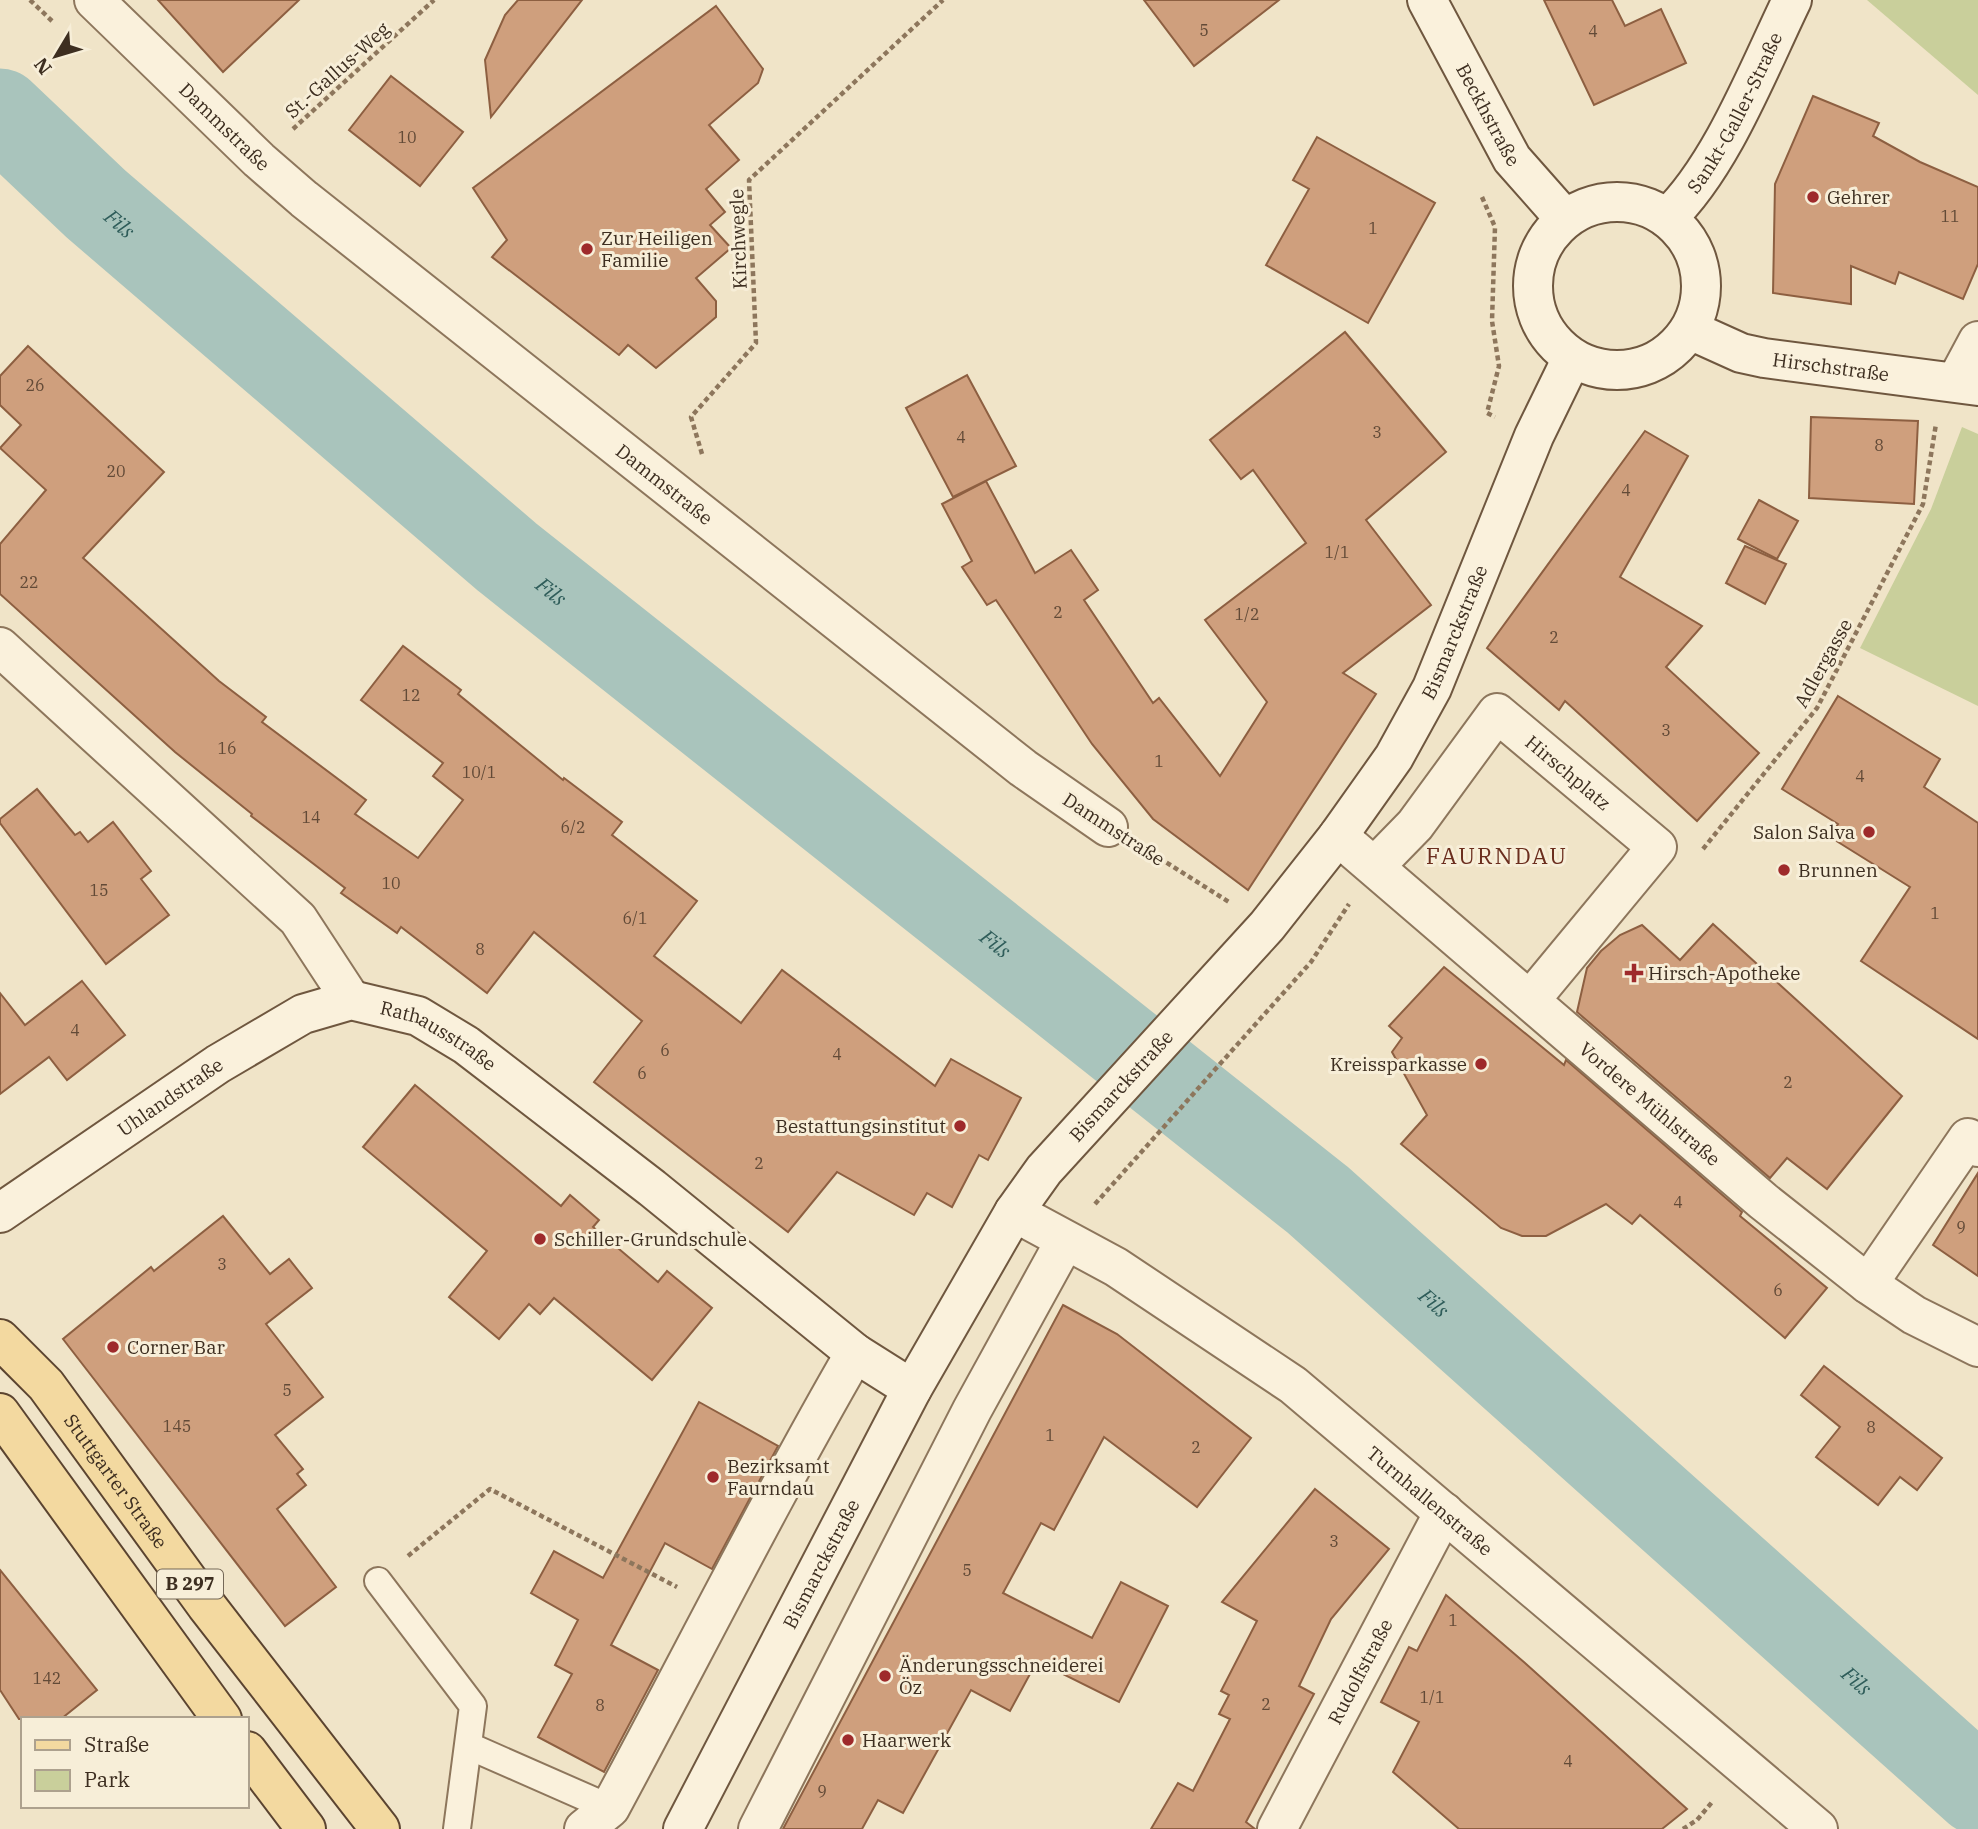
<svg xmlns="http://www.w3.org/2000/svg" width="1978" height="1829" font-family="'IBM Plex Serif',serif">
	<rect width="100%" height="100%" fill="#f0e4c8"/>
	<g fill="#c9cf9b">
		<polygon points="1867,0 1978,0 1978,95"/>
		<polygon points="1962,427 1978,434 1978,706 1860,648 1931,509"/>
	</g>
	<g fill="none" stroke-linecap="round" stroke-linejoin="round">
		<path stroke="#a9c4bc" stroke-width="89" id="s1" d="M0 113 96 204 507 557 1318 1200 1978 1790"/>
	</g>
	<g fill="#cf9f7d" stroke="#8d5f41" stroke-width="2">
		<polygon points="158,0 299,0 223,72"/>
		<polygon points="518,0 582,0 491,117 485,60 505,15"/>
		<polygon points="1144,0 1279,0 1194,66"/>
		<polygon points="1544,0 1612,0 1625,26 1661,9 1686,63 1594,105"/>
		<polygon points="716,6 763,69 758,83 709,125 739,160 706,189 725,212 710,225 731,248 696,278 716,301 716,317 656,368 628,345 619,355 492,257 507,240 473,188"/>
		<polygon points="391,76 463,132 420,186 349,130"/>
		<polygon points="1813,96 1879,123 1873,136 1920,162 1978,187 1978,264 1963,299 1899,272 1895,284 1851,266 1851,304 1773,293 1775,184"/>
		<polygon points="1317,137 1435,203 1368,323 1266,265 1309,189 1293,180"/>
		<polygon points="1345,332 1446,452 1366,520 1431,605 1343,673 1376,694 1248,890 1153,819 1092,744 996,600 987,605 962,567 972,561 942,504 986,481 1035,573 1071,550 1098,590 1084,600 1153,703 1159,698 1220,776 1267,702 1205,620 1306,543 1253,470 1241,479 1210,440"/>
		<polygon points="28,346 164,472 83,558 219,681 266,717 262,722 366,800 355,814 418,858 463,800 433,776 443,763 361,700 403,646 461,690 458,694 563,780 564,778 622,822 612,835 697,901 654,956 741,1023 782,970 935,1086 951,1059 1021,1098 988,1160 979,1155 952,1207 927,1193 914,1215 837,1172 788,1232 594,1082 642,1021 534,932 487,993 401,927 397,933 341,893 345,888 251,816 252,814 175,752 0,594 0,544 46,490 0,448 21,425 0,405 0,376"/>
		<polygon points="967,375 1016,466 953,497 906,408"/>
		<polygon points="1811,417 1918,421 1914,504 1809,498"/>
		<polygon points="1645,431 1688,456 1620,577 1702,626 1666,667 1759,753 1697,821 1565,701 1559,710 1487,648"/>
		<polygon points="1759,500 1798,521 1777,559 1738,539"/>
		<polygon points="1745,546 1786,564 1765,604 1726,583"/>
		<polygon points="1838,696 1940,759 1924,787 1978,823 1978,1039 1861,961 1910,887 1830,837 1838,824 1782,789"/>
		<polygon points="37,789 75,835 80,832 88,842 113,822 151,871 141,879 169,915 106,964 0,823 0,819"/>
		<polygon points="1713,924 1902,1096 1827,1189 1787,1158 1770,1178 1577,1012 1587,968 1601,951 1620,935 1642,925 1680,960"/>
		<polygon points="1444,967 1564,1065 1566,1060 1742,1212 1740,1216 1827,1288 1785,1338 1640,1215 1632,1224 1606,1204 1546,1236 1522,1236 1501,1228 1401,1144 1427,1115 1392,1052 1402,1038 1389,1026"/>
		<polygon points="82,981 125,1035 67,1080 49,1057 0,1094 0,993 25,1025"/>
		<polygon points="415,1085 561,1206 570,1195 599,1220 593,1227 658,1282 667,1271 712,1308 652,1380 554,1298 540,1314 529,1304 499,1339 449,1297 487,1251 363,1147"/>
		<polygon points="1978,1173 1978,1276 1933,1245"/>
		<polygon points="223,1216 270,1274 289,1259 312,1288 266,1324 323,1397 275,1435 303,1469 297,1474 306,1485 277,1509 336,1587 285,1626 63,1339 151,1267 154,1271"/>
		<polygon points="1063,1305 1117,1334 1251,1438 1197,1507 1104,1437 1054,1530 1041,1523 1003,1593 1092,1638 1121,1582 1168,1606 1119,1702 1037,1661 1010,1711 971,1690 903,1813 878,1800 862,1829 783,1829"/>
		<polygon points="1824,1366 1942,1458 1917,1490 1900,1477 1878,1505 1816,1457 1840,1427 1801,1395"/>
		<polygon points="699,1402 778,1446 712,1569 665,1543 611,1645 658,1670 604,1772 538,1737 572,1674 555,1665 578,1620 531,1593 554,1551 603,1578"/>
		<polygon points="1315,1489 1389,1549 1331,1619 1299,1686 1314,1694 1246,1822 1255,1829 1151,1829 1178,1783 1193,1791 1230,1719 1219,1714 1229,1695 1221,1691 1257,1621 1222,1602"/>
		<polygon points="0,1570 97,1690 61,1719 19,1719 0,1690"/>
		<polygon points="1446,1595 1525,1663 1687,1809 1662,1829 1459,1829 1393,1772 1419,1722 1381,1702 1409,1647 1417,1651"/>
	</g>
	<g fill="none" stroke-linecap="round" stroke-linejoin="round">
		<defs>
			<g id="lane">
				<polyline points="378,1581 473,1706 457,1829"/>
				<polyline points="469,1746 610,1808"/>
			</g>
			<g id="street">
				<path id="s2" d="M94 0 259 160 304 199 1023 768 1108 827"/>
				<polyline points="1956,382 1978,341"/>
				<polyline points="0,647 298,919 351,1000"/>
				<path id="s3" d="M1338 836 1763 1201 1868 1284 1914 1315 1978 1347"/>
				<path id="s4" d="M1375 866 1415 825 1497 713 1657 847 1531 999"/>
				<path id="s5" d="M1014 1212 1116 1267 1293 1385 1818 1829"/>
				<polyline points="1868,1284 1968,1138 1978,1147"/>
				<path d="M584 1829 610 1808C692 1656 769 1502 855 1353"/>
				<polyline points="758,1829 972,1410 1065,1241"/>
				<path id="s6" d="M1277 1829 1444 1512"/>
			</g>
			<g id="secondary">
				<path id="s7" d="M1427 0 1512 159 1565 219"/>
				<circle cx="1617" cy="286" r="84"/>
				<path id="s8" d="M1667 218C1721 167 1759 68 1792 0"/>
				<path id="s9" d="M1690 330 1741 353 1764 358 1978 386"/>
				<path id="s10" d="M0 1213 218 1064 303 1014 351 1000 418 1016 466 1045 652 1188 855 1353 912 1389"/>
				<path id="s11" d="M683 1829 912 1389 1014 1212 1044 1170 1267 926 1338 836 1394 757 1432 688 1534 436 1572 358"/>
			</g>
			<g id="primary">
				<path id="s12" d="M0 1339 46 1385 206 1605 380 1829"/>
				<polyline points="0,1413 222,1719"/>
				<polyline points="247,1751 306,1829"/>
			</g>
		</defs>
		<use href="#lane" stroke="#8d765c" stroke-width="30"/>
		<use href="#street" stroke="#8d765c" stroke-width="42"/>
		<use href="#secondary" stroke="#6f573f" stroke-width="42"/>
		<use href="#primary" stroke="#5b4430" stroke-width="42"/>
		<g stroke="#8d765c" stroke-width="4.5" stroke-dasharray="5 3.5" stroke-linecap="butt">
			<polyline points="30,0 52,21"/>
			<polyline points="293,129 434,0"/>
			<polyline points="1482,197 1495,227 1492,321 1499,366 1487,413 1495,417"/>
			<polyline points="702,454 691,417 756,343 749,180 943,0"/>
			<polyline points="1145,849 1229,902"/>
			<polyline points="1703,849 1817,708 1923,504 1936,424"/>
			<polyline points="1095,1204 1311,962 1349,904"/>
			<polyline points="408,1556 490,1489 677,1587"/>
			<polyline points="1683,1829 1697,1820 1713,1801"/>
		</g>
		<use href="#lane" stroke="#faf1dc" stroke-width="26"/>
		<use href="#street" stroke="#faf1dc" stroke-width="38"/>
		<use href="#secondary" stroke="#faf1dc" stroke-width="38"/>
		<use href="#primary" stroke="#f3d9a0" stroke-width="38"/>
	</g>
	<g fill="#9e2a2b" stroke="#f7eed8" stroke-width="2.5">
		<circle cx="1813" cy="197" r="7"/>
		<circle cx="587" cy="249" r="7"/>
		<circle cx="1869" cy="832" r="7"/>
		<circle cx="1784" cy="870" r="7"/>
		<path d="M1630.5 962.5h7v7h7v7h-7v7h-7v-7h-7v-7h7z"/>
		<circle cx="1481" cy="1064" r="7"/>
		<circle cx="960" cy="1126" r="7"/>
		<circle cx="540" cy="1239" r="7"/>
		<circle cx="113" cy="1347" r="7"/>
		<circle cx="713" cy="1477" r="7"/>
		<circle cx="885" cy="1676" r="7"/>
		<circle cx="848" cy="1740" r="7"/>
	</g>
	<g text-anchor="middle" stroke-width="6" stroke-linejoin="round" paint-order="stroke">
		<g font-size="16" fill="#624a37">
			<text x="1204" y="36">5</text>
			<text x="1593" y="37">4</text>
			<text x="407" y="143">10</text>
			<text x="1950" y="222">11</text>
			<text x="1373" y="234">1</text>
			<text x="35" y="391">26</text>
			<text x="1377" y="438">3</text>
			<text x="961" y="443">4</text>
			<text x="1879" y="451">8</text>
			<text x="116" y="477">20</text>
			<text x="1626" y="496">4</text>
			<text x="1337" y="558">1/1</text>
			<text x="29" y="588">22</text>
			<text x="1058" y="618">2</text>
			<text x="1247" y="620">1/2</text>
			<text x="1554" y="643">2</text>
			<text x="411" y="701">12</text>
			<text x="1666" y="736">3</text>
			<text x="227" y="754">16</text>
			<text x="1159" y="767">1</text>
			<text x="479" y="778">10/1</text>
			<text x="1860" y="782">4</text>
			<text x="311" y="823">14</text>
			<text x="573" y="833">6/2</text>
			<text x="391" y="889">10</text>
			<text x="99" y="896">15</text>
			<text x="1935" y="919">1</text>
			<text x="635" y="924">6/1</text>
			<text x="480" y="955">8</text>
			<text x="75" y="1036">4</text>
			<text x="665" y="1056">6</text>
			<text x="837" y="1060">4</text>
			<text x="642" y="1079">6</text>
			<text x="1788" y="1088">2</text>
			<text x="759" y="1169">2</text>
			<text x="1678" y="1208">4</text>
			<text x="1961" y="1233">9</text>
			<text x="222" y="1270">3</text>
			<text x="1778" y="1296">6</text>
			<text x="287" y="1396">5</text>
			<text x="177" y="1432">145</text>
			<text x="1871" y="1433">8</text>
			<text x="1050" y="1441">1</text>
			<text x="1196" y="1453">2</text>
			<text x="1334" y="1547">3</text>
			<text x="967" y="1576">5</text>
			<text x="1453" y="1626">1</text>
			<text x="47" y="1684">142</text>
			<text x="1432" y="1703">1/1</text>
			<text x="1266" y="1710">2</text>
			<text x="600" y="1711">8</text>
			<text x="1568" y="1767">4</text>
			<text x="822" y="1797">9</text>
		</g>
		<rect fill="#f7eed8" stroke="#756857" stroke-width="2" x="157" y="1569.5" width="66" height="29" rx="5"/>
		<g font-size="18" font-weight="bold" fill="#3d2e20">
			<text x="190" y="1590">B 297</text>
		</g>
		<g font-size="19" fill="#3d2e20" stroke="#f7eed8">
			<text transform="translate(337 70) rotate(-42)" y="7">St.-Gallus-Weg</text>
			<text dy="7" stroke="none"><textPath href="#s8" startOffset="126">Sankt-Galler-Straße</textPath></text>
			<text dy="7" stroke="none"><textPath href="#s7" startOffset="130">Beckhstraße</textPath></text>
			<text dy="7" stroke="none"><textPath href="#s2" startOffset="182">Dammstraße</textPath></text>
			<text transform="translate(738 239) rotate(-92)" y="7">Kirchwegle</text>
			<text dy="7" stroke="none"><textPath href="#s9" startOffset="147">Hirschstraße</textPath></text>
			<text dy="7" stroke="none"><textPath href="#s2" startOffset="749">Dammstraße</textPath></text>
			<text dy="7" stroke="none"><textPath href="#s11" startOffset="1433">Bismarckstraße</textPath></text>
			<text transform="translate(1823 663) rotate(-61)" y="7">Adlergasse</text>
			<text dy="7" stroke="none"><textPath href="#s4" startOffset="289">Hirschplatz</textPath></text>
			<text transform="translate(1114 829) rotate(33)" y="7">Dammstraße</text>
			<text dy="7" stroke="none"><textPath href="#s10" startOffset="508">Rathausstraße</textPath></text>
			<text dy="7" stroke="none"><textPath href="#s11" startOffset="866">Bismarckstraße</textPath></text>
			<text dy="7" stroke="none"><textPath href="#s10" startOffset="206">Uhlandstraße</textPath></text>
			<text dy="7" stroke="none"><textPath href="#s3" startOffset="411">Vordere Mühlstraße</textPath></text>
			<text dy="7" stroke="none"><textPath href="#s12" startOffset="184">Stuttgarter Straße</textPath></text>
			<text dy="7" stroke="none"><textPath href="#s5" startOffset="508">Turnhallenstraße</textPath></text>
			<text dy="7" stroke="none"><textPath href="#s11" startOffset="299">Bismarckstraße</textPath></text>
			<text dy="7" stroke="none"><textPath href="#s6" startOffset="178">Rudolfstraße</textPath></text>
		</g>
		<g font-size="19" fill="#3d2e20" stroke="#f7eed8" text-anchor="start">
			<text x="1827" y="204">Gehrer</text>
			<text x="601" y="245">Zur Heiligen<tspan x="601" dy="22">Familie</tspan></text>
			<text x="1855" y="839" text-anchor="end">Salon Salva</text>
			<text x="1798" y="877">Brunnen</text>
			<text x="1648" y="980">Hirsch-Apotheke</text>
			<text x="1467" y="1071" text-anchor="end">Kreissparkasse</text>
			<text x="946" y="1133" text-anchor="end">Bestattungsinstitut</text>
			<text x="554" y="1246">Schiller-Grundschule</text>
			<text x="127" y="1354">Corner Bar</text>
			<text x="727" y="1473">Bezirksamt<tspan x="727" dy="22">Faurndau</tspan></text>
			<text x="899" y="1672">Änderungsschneiderei<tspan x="899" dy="22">Öz</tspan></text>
			<text x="862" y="1747">Haarwerk</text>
		</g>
		<g font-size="21" font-style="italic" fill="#2f5d5a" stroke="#f7eed8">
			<text dy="7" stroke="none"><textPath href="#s1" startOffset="163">Fils</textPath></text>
			<text dy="7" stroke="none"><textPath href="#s1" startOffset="730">Fils</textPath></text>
			<text dy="7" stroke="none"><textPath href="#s1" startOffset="1297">Fils</textPath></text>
			<text dy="7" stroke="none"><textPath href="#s1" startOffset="1864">Fils</textPath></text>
			<text dy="7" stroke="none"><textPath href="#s1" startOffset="2431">Fils</textPath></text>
		</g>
		<g font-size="23" letter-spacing="2" fill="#6b2e1e" stroke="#f7eed8">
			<text x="1497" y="864">FAURNDAU</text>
		</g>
	</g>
	<rect x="21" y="1717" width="228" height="91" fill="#f7eed8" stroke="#ada18e" stroke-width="2"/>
	<rect x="35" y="1740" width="35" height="10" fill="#f3d9a0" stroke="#ada18e" stroke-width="2"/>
	<text x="84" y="1752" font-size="21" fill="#3d2e20">Straße</text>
	<rect x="35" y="1770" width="35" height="21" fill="#c9cf9b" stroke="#ada18e" stroke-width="2"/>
	<text x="84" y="1787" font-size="21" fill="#3d2e20">Park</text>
	<g transform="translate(56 56) rotate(232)" stroke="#f7eed8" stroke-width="5" paint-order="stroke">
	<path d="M0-5L12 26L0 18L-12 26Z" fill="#3d2e20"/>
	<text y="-10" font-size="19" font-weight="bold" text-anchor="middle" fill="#3d2e20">N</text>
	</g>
</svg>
